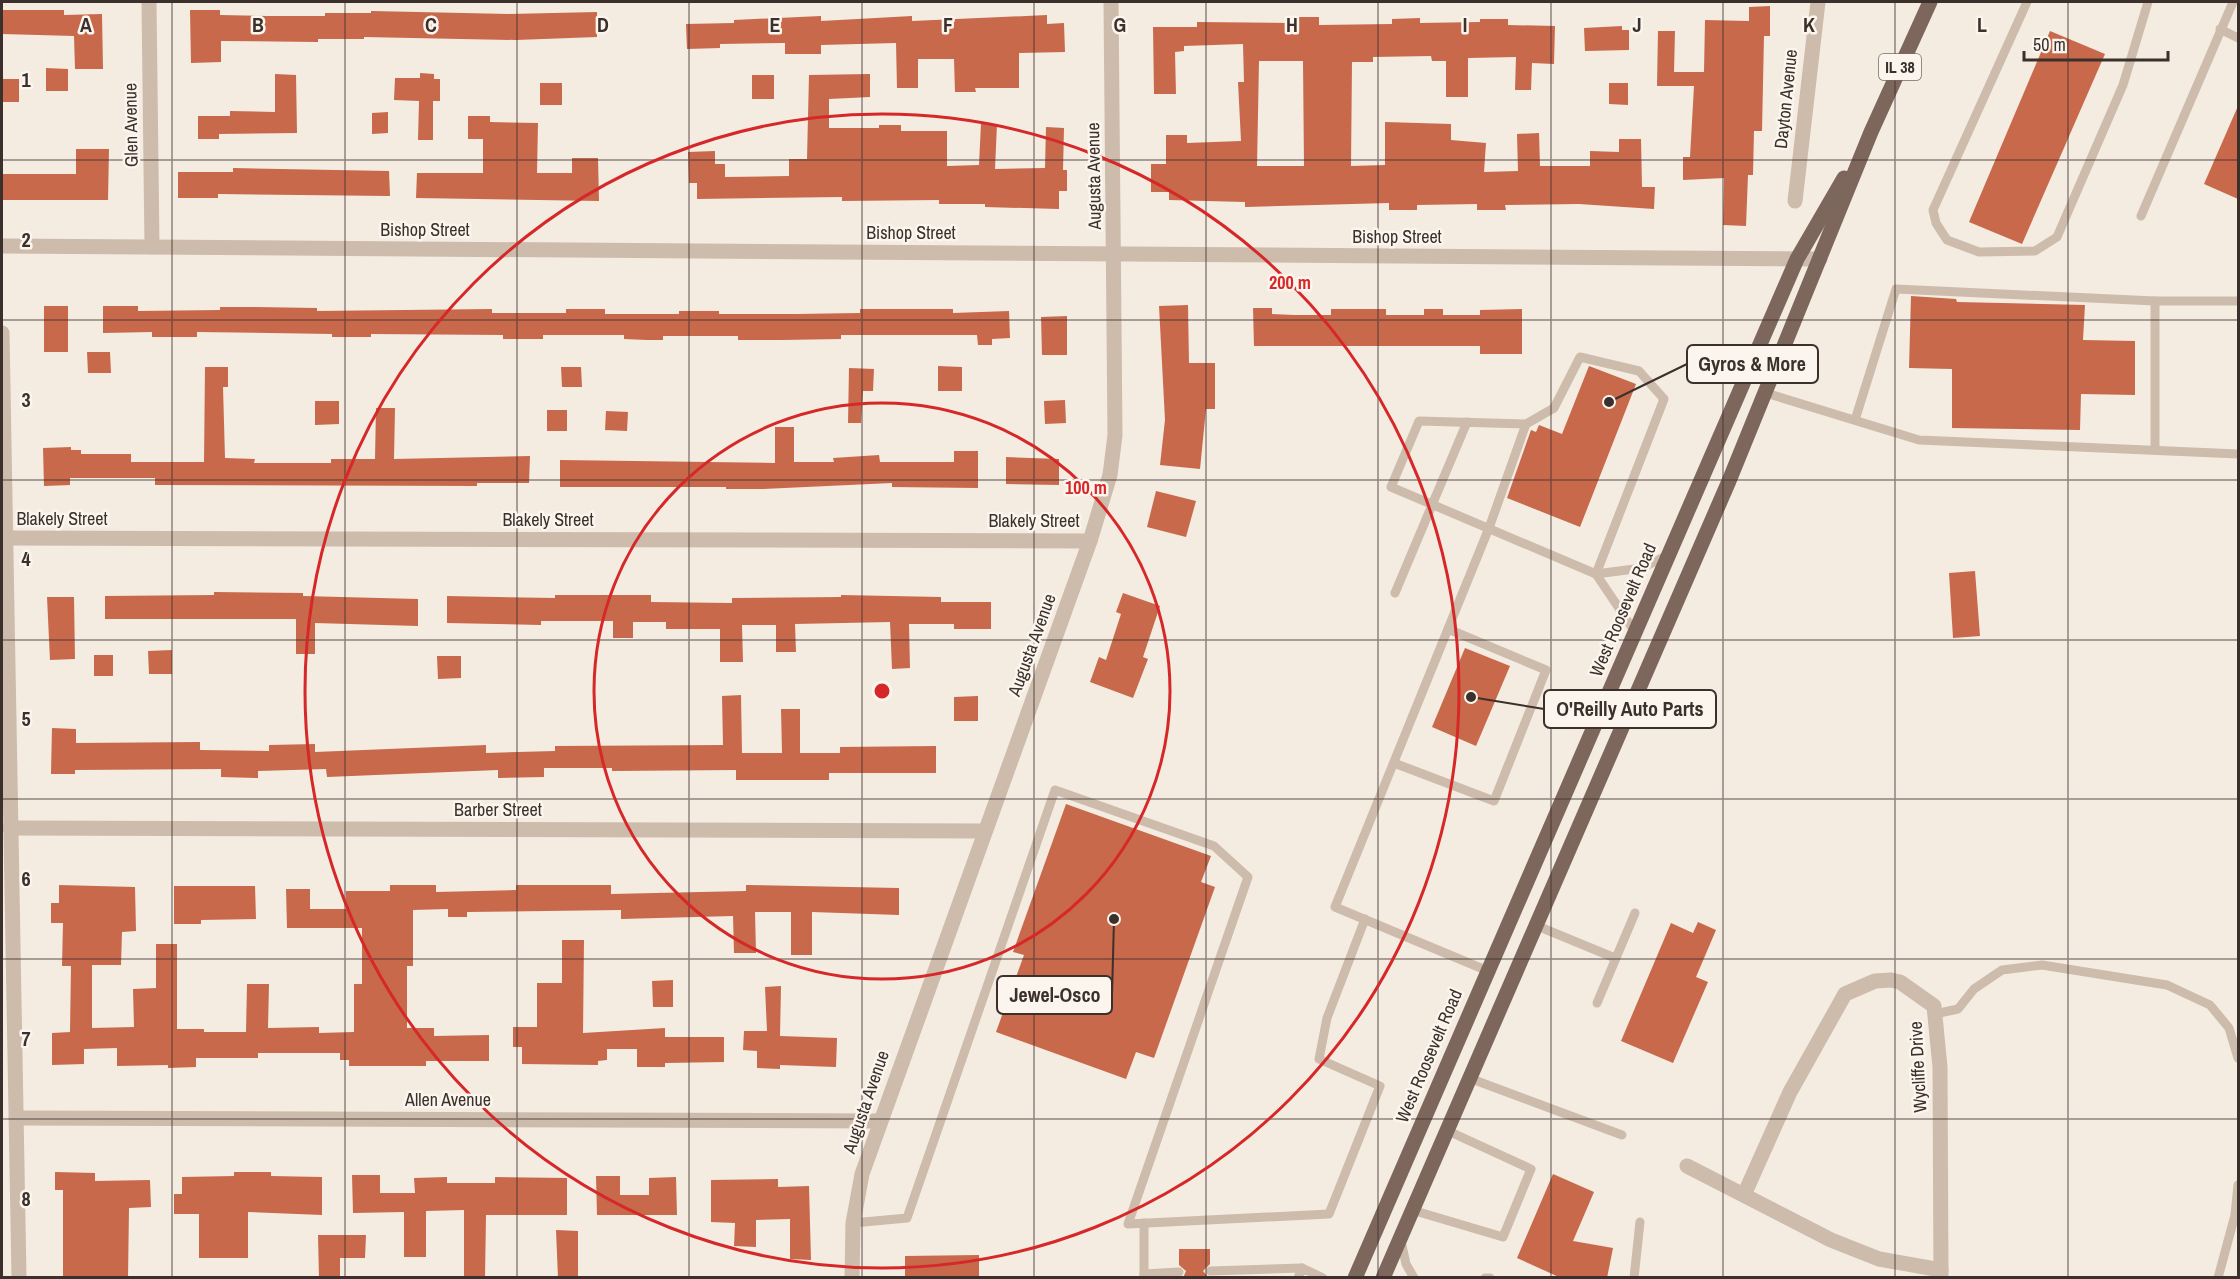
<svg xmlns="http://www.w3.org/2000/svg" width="2240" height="1279" font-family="'Archivo Narrow',sans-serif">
	<rect width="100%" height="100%" fill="#f4ebe1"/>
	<g fill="#c8694b" fill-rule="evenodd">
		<polygon points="1770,6 1770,36 1764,36 1762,131 1754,131 1753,175 1748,175 1746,226 1723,225 1724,178 1683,180 1683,157 1690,157 1694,86 1657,86 1658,31 1675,31 1674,72 1704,72 1705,20 1749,21 1749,7"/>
		<polygon points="2,10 64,10 64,15 102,14 103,69 75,69 74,36 2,34"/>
		<polygon points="190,10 220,10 220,15 268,16 325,16 325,13 371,13 371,11 509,14 597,12 597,37 516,40 364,37 364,39 318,39 318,42 221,41 221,62 191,63"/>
		<polygon points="1047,15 1047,24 1064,23 1065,52 1019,53 1019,88 975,88 976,92 955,92 954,59 918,59 918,88 897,88 896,43 821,45 821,54 785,54 785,43 720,44 720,48 687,49 686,24 734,23 734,20 821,16 821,21 912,16 912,21"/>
		<path d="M1291 17H1319V25L1392 24V19L1420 18V23L1480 22V19H1508V25L1555 26 1554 64 1532 63 1531 90H1515L1516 57 1468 58V97H1446V61H1432L1431 56 1373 57V62H1352L1351 166 1385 165V122L1451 124V140L1486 143 1484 172 1518 171 1517 134 1539 133 1540 166H1590V151L1619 152V139H1641L1642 187H1655L1654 209 1579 204 1505 205 1506 210H1477V204L1417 205V210H1389V203L1245 207V202L1169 200V192H1151V164H1166V135H1187V143L1241 141 1238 82H1244L1243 44 1184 46V51L1175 52 1176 94H1154L1153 27H1197V22L1291 23ZM1259 61H1303L1304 166H1257Z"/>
		<polygon points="1622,26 1622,30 1629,30 1629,50 1585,51 1584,28"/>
		<polygon points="2050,31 2105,54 2022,244 1969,222"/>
		<polygon points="46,68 68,69 68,91 46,91"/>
		<polygon points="420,73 434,74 434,79 440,79 440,101 433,101 433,140 418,140 419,101 394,100 395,78 420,78"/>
		<polygon points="275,74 296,75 297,133 219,134 219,139 198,139 198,116 230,116 230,111 275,112"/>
		<polygon points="870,74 870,97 829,99 829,128 879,128 879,125 901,125 901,131 947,131 947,166 979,165 981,123 997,124 995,169 1045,168 1046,127 1064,128 1063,170 1067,170 1067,191 1059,191 1059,209 985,207 985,204 939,204 939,200 842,201 842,197 697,199 697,183 689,183 688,152 715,151 715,164 725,164 725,177 789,176 789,159 807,159 809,75"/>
		<rect x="752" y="75" width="22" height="24"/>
		<rect x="2" y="79" width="17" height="23"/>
		<rect x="540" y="83" width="22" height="22"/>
		<polygon points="1609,83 1628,83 1628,105 1609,104"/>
		<polygon points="2238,106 2238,199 2204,184"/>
		<polygon points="388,112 388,133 372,134 372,113"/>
		<polygon points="468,116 490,116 490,122 538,123 537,173 572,173 572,158 598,158 599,201 416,198 417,173 483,173 483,139 468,139"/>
		<polygon points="76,149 109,149 108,200 2,200 2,174 76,174"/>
		<polygon points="233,168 389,171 390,196 218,194 218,198 178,198 178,172 233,172"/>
		<polygon points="1911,296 1956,299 1957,302 2085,305 2083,340 2135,341 2135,395 2081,394 2080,430 1952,428 1952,369 1909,368"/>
		<polygon points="1188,305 1189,363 1215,363 1215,409 1206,409 1200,469 1160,465 1165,420 1159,306"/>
		<rect x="44" y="306" width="24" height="46"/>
		<polygon points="103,306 138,306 138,311 220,310 220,307 255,307 317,308 317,311 492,309 492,313 566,313 566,309 605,309 605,314 679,314 679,311 719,311 719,314 796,314 860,313 860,309 953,309 953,313 1009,311 1010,338 992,339 992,345 978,345 977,335 841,335 841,339 782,340 738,340 738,336 663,336 663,340 647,340 624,339 624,335 543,335 543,339 503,339 503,335 371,334 371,337 332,337 332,334 197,332 197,337 152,337 152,332 103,333"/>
		<polygon points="1253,308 1272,308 1272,314 1294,315 1331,315 1331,309 1386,309 1386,315 1424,315 1424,309 1443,309 1443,315 1480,315 1480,310 1522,309 1522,354 1480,354 1480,346 1254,346"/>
		<polygon points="1067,316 1067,355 1042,355 1041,317"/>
		<polygon points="87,352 110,352 111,373 88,373"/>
		<polygon points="938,366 962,367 962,391 938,391"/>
		<polygon points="1589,366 1636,384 1580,527 1507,498 1531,430 1536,432 1539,425 1562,434"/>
		<polygon points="205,367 228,367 228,387 223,387 225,458 255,459 254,463 331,463 331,459 375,459 376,408 395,408 394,459 530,456 529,483 477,483 477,486 155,485 155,478 70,478 70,485 44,486 43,448 71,447 71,450 81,450 81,454 131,454 131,462 204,462"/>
		<polygon points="561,367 581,367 582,387 562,387"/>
		<polygon points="849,368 874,369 873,391 863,391 861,423 848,423"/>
		<polygon points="1065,400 1066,423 1045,424 1044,401"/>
		<polygon points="315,401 339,401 339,424 315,425"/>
		<rect x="547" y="410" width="20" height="21"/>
		<polygon points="606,411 628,412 627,431 605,430"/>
		<polygon points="775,427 794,427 794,462 834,462 833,458 879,455 880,462 954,462 954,451 978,451 978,488 892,487 892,483 763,489 726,489 726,487 560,487 560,460 775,463"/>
		<polygon points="1006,457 1059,459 1059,485 1006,484"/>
		<polygon points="1156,491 1196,501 1186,537 1147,527"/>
		<polygon points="1975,571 1980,636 1953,638 1949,573"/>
		<polygon points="214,592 303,593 303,596 418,599 418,626 315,623 315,654 296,654 296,619 105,619 105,596 214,595"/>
		<polygon points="1123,593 1160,606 1143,657 1148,659 1133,698 1090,682 1099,657 1106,660 1121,614 1116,612"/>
		<polygon points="555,595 651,595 651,602 732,603 732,598 841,597 841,595 941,597 941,602 991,602 991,629 954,629 954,624 909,624 910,668 892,669 890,622 795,624 796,652 776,652 776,625 742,625 743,662 720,662 720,629 666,629 666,622 633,622 633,638 613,638 613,621 541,621 541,625 447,623 447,596 555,598"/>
		<polygon points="47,597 74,597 75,659 50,660"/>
		<polygon points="1465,648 1510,666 1476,746 1432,727"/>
		<polygon points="172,650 172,674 149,674 148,651"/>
		<rect x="94" y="655" width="19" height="21"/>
		<polygon points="437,656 461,656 461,678 438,679"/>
		<polygon points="741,695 742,753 782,753 781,709 800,709 800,753 840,753 840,747 936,746 936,773 829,773 829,780 736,780 736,770 612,771 612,768 544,768 544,777 498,778 498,770 327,777 326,769 258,771 258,778 221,777 221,769 75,770 75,774 51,774 52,728 76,729 76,743 200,742 200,750 269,751 269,745 315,744 315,752 486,745 486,753 555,751 555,746 723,745 722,696"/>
		<polygon points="978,696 978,721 954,721 954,697"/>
		<polygon points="1066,804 1211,856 1201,882 1215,887 1154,1058 1136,1052 1126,1079 996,1032 1024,955 1013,952"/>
		<polygon points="59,885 135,887 136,931 122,932 121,965 92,965 92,1028 134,1027 133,989 156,988 156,944 177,944 177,1029 204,1029 204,1032 246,1032 247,984 269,984 268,1028 319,1027 319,1033 354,1032 354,984 362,984 362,928 287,928 286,889 310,889 310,909 346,909 346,891 390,891 390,885 436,885 436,892 516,890 516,885 611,885 611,894 746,891 746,885 899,888 899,915 812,912 812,955 791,955 791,912 755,912 756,953 734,953 733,916 621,919 621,910 467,912 467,917 448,917 448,909 413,910 413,966 407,966 407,1028 434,1028 434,1036 489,1035 489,1061 426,1061 426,1066 349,1066 349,1060 340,1060 340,1053 258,1053 258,1058 196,1058 196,1067 168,1068 168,1065 117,1066 117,1048 84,1049 84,1064 52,1065 52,1033 70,1032 71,966 62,966 63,923 51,923 51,903 59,903"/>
		<polygon points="174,886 255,886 256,919 201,920 201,924 174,924"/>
		<polygon points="1698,922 1716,930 1696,977 1708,982 1673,1063 1621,1041 1671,923 1693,933"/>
		<polygon points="562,940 584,940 583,1033 665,1028 665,1037 724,1037 724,1062 665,1063 665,1067 637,1067 637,1049 607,1049 607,1060 598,1061 598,1065 522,1064 522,1047 513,1047 513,1027 537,1027 537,983 562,983"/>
		<polygon points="673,980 673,1007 653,1007 652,981"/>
		<polygon points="781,986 780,1036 837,1038 836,1067 780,1065 780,1069 757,1068 757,1051 743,1050 744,1031 767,1031 765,987"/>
		<polygon points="55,1172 95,1173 95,1181 150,1180 151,1207 129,1208 128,1278 63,1278 63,1190 55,1190"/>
		<polygon points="234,1172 271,1172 271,1176 322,1177 322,1215 248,1212 248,1258 199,1258 199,1214 174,1214 174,1194 182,1194 182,1177 234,1176"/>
		<polygon points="1553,1174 1594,1192 1573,1241 1613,1248 1607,1278 1561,1278 1517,1258"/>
		<polygon points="352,1175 380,1175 380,1193 415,1193 414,1178 447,1177 447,1183 495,1183 495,1177 567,1178 567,1215 486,1215 485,1278 464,1278 464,1210 426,1211 426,1257 404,1257 404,1212 353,1213"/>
		<polygon points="596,1176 620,1176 620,1195 649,1195 649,1178 676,1177 677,1215 597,1215"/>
		<polygon points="778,1179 778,1187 809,1186 811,1260 790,1259 790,1219 756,1220 756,1247 734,1246 735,1223 711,1222 711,1180"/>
		<polygon points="556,1230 578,1231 578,1278 558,1278"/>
		<polygon points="318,1235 366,1235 365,1258 340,1258 340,1278 319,1278"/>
		<polygon points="1179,1249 1210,1249 1210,1264 1203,1271 1209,1278 1183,1278 1186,1271 1179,1265"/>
		<polygon points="979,1255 979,1278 905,1278 905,1256"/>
	</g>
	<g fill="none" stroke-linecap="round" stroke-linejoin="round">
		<g stroke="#cdbbac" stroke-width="9">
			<polyline points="2027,2 1933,210 1936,223 1947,240 1979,252 2035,251 2057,237 2123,85 2148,2"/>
			<polyline points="2220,29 2238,38"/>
			<polyline points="2141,216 2233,2"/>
			<polyline points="2155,301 2155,450"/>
			<polygon points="1580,357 1639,371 1664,399 1596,574 1391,487 1419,421 1526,424 1554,408"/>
			<polyline points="1766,393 1919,440 2238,454"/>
			<polyline points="1855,420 1896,289 2155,301 2238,301"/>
			<polyline points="1395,593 1467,422"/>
			<polyline points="1635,632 1596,574 1642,568 1668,555"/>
			<polyline points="1394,763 1494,801 1546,670 1448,629"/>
			<polyline points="1535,925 1615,958"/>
			<polyline points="1488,971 1335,907 1489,528 1526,424"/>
			<polyline points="1597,1003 1635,913"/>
			<polyline points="1935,1014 1958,1009 1974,989 2002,970 2042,965 2167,985 2210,1005 2229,1028 2238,1058"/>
			<polyline points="1469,1078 1622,1135"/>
			<polyline points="1412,1210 1503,1237 1531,1169 1446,1130"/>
			<polyline points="853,1223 907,1218 1055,790 1214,846 1248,877 1128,1224 1329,1214 1380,1086 1319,1059 1327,1018 1365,919"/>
			<polyline points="1401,1241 1406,1264 1414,1278"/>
			<polyline points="1210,1271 1302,1268"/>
			<polyline points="1144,1274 1179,1272"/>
			<polyline points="1144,1278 1144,1223"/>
			<polyline points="1298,1278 1302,1268 1323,1278"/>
			<polyline points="1485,1278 1490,1278"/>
			<polyline points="1634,1278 1640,1222"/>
			<polyline points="2218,1278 2235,1215 2238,1185"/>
		</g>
		<g stroke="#cdbbac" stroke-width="15">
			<polyline points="149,2 152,247"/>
			<polyline points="1795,201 1818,2"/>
			<polyline points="2,246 1820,259"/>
			<polyline points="2,333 19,1278"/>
			<polyline points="5,538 1090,541"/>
			<polyline points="10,828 985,831"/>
			<polyline points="16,1118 880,1121"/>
			<polyline points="1687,1166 1831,1240 1879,1259 1941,1270"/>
			<polyline points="1744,1195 1790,1092 1845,994 1875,981 1891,980 1900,982 1934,1006 1940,1067 1941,1278"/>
			<polyline points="852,1278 853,1223 862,1174 1090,541 1110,475 1115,435 1111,2"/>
		</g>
		<g stroke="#7d675c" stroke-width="15">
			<polyline points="1355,1278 1797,259 1844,178"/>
			<polyline points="1383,1278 1729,481 1871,132 1930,2"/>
		</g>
	</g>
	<path fill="none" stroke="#3b302b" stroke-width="1.5" stroke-opacity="0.55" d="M172 2V1278M345 2V1278M517 2V1278M689 2V1278M862 2V1278M1034 2V1278M1206 2V1278M1378 2V1278M1551 2V1278M1723 2V1278M1895 2V1278M2068 2V1278M2 160H2238M2 320H2238M2 480H2238M2 640H2238M2 799H2238M2 959H2238M2 1119H2238"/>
	<g fill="none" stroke="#d62828" stroke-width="3">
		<circle cx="882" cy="691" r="288"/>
		<circle cx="882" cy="691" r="577"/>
	</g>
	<g text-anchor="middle" stroke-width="5" stroke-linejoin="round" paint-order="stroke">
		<rect fill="#fbf5ee" stroke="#756b66" stroke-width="1.5" x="1879" y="54" width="42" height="26" rx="4.5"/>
		<g font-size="16" font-weight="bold" fill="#3b302b">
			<text x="1900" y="73">IL 38</text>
		</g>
		<g font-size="18" fill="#3b302b" stroke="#fbf5ee">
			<text transform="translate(1786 99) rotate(-84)" y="6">Dayton Avenue</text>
			<text transform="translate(131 125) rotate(-91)" y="6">Glen Avenue</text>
			<text transform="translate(1094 176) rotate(-91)" y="6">Augusta Avenue</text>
			<text x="425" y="236">Bishop Street</text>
			<text x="911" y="239">Bishop Street</text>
			<text x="1397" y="243">Bishop Street</text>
			<text x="62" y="525">Blakely Street</text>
			<text x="548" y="526">Blakely Street</text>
			<text x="1034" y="527">Blakely Street</text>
			<text transform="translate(1623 610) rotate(-67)" y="6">West Roosevelt Road</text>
			<text transform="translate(1032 645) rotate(-70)" y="6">Augusta Avenue</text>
			<text x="498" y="816">Barber Street</text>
			<text transform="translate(1429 1056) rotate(-67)" y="6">West Roosevelt Road</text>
			<text transform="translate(1918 1067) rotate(-93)" y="6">Wycliffe Drive</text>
			<text x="448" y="1106">Allen Avenue</text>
			<text transform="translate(866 1102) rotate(-71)" y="6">Augusta Avenue</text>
		</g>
	</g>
	<g font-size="20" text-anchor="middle" font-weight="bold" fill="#3b302b" stroke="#fbf5ee" stroke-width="5" stroke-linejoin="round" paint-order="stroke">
		<text x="86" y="32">A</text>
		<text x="258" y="32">B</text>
		<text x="431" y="32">C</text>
		<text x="603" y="32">D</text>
		<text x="775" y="32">E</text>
		<text x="948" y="32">F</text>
		<text x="1120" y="32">G</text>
		<text x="1292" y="32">H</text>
		<text x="1465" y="32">I</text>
		<text x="1637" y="32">J</text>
		<text x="1809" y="32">K</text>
		<text x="1982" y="32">L</text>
		<text x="26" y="87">1</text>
		<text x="26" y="247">2</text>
		<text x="26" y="407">3</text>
		<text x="26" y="566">4</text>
		<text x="26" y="726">5</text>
		<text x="26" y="886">6</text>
		<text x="26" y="1046">7</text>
		<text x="26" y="1206">8</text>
	</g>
	<circle cx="882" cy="691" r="9" fill="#d62828" stroke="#fbf5ee" stroke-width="3"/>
	<g font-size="18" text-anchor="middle" font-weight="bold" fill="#d62828" stroke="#fbf5ee" stroke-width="5" stroke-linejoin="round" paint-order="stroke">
		<text x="1290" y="289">200 m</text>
		<text x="1086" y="494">100 m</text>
	</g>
	<path fill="none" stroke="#3b302b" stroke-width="2" d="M1609 402L1687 364M1471 697L1544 709M1114 919L1112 995"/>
	<g fill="#3b302b" stroke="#fbf5ee" stroke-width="2">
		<circle cx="1609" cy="402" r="6"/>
		<circle cx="1471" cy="697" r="6"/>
		<circle cx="1114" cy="919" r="6"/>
	</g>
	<g fill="#fbf5ee" stroke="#3b302b" stroke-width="2">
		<rect x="1687" y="345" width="131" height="38" rx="6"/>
		<rect x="1544" y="690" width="172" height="38" rx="6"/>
		<rect x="997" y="976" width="115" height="38" rx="6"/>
	</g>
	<g font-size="20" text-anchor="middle" font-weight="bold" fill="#3b302b">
		<text x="1752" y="371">Gyros &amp; More</text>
		<text x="1630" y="716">O'Reilly Auto Parts</text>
		<text x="1055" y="1002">Jewel-Osco</text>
	</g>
	<rect width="2240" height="1279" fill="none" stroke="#3b302b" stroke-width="6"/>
	<path d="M2024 51v9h144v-9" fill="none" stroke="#3b302b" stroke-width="3"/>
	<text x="2033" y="51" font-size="18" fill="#3b302b" stroke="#fbf5ee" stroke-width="4.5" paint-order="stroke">50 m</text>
</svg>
